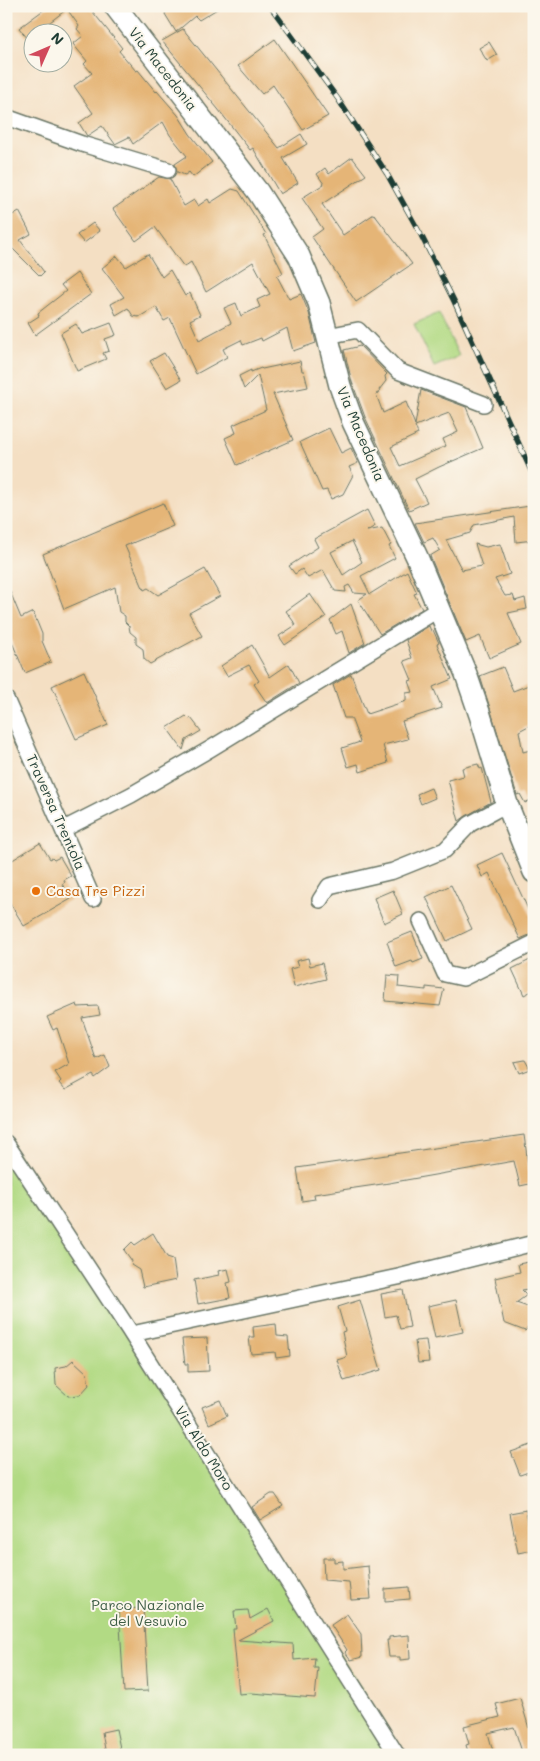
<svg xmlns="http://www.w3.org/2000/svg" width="540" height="1761" font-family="Mali,sans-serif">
	<rect width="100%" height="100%" fill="#fbf7ec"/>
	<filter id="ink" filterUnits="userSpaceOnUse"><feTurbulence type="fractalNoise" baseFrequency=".02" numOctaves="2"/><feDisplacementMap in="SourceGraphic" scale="10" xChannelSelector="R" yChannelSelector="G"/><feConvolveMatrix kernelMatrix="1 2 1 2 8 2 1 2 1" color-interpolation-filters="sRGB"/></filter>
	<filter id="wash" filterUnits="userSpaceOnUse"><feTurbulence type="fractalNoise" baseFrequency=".0096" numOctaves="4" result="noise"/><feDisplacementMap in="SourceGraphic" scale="20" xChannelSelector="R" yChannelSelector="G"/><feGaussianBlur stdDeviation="1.12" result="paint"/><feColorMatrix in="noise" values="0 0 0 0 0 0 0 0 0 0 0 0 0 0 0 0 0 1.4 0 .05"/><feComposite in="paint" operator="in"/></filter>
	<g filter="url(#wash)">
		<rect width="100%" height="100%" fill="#f4dfc3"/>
		<g fill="#b2da84" stroke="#688c5c">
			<polygon points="439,313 459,356 434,367 414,324"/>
			<polygon points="6,1137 404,1755 6,1755"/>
		</g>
		<g id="blocks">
			<g fill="#e5b577" fill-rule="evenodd">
				<polygon points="49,6 88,6 122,48 119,51 136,71 138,70 156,92 157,91 178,115 190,134 212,162 193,177 189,172 185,175 177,172 175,164 187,156 170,135 163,122 133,144 129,137 115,144 102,126 87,136 79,123 93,113 74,86 92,73 84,64 87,61 73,44 83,36 77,29 79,26 67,9 37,32 32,32 32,36 28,39 19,28"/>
				<polygon points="172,6 222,6 199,20 195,16 176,32 165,14 167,9"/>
				<polygon points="183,29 279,148 301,134 307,144 283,158 298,183 280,194 253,148 250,150 218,109 162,41"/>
				<polygon points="275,39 328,116 303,130 273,85 262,94 238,66"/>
				<polygon points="489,42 497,55 487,61 479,48"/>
				<polygon points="352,157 366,175 322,204 343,235 374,214 412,264 356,302 312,237 323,229 302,198 324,184 317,174 325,168 329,174"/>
				<polygon points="159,177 170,179 184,206 194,200 198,206 208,199 210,203 232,189 239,191 266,234 264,235 283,273 277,276 289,299 301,294 309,313 316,343 293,351 287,328 262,341 261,338 243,345 241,340 223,349 227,357 196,374 170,318 164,321 156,307 139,317 133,316 128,308 116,315 111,304 124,297 102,268 117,256 126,267 148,254 162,277 170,270 185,296 190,293 200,315 190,320 199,340 231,323 224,308 236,303 241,316 260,307 257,300 270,294 253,262 206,292 191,262 184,267 155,227 136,241 113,209"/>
				<polygon points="19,211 31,234 20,240 44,272 40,276 6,242 6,219"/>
				<polygon points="93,223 100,231 84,243 77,235"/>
				<polygon points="77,273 91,294 35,335 28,323 39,316 38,313 66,291 61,285"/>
				<polygon points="111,323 116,335 105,339 109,351 103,353 106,359 77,371 61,333 76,324 82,334"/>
				<path d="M360 346 387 374 385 376 386 381 379 390 380 392 376 394 383 413 406 402 415 425 421 390 466 407 483 448 439 467 415 479 427 502 409 510 365 417 352 382 344 350ZM449 413 458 432 443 439 446 446 400 466 391 447 418 434 415 426Z"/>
				<polygon points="164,353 181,380 167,388 150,361"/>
				<polygon points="300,361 302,371 304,371 308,387 273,394 293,440 237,465 225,438 236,433 233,425 266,410 258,375 244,389 239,376 251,370 251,372 261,368 262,369"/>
				<polygon points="329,428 341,453 351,448 358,463 349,467 353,475 343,494 331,499 327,490 322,491 300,442"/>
				<polygon points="163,503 173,526 125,546 144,590 148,588 158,595 205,569 220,596 189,613 202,636 150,664 144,659 143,649 136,644 136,637 130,632 129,626 125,622 125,616 119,612 115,587 64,609 43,554"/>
				<polygon points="530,506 532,522 534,522 534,540 516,542 514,517 474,525 470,533 446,540 462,570 482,566 475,544 486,547 500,544 510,574 495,579 505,596 513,595 515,601 525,598 527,609 508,613 521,644 489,658 480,636 466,642 430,556 440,550 433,538 424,542 415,523"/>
				<path d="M367 510 375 526 367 531 382 528 391 545 389 546 395 558 361 576 370 594 407 571 417 593 414 594 422 609 380 634 358 600 367 594 354 593 349 585 345 587 346 592 335 591 323 570 308 578 302 569 295 574 289 566 318 547 314 539ZM352 541 362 562 343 575 331 552Z"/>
				<polygon points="6,582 21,618 33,612 42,634 42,641 51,662 25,673 6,628"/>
				<polygon points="310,594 326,617 285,645 279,636 296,625 286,611"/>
				<polygon points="351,604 365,643 349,653 342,631 336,634 330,620"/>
				<polygon points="429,626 431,631 433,630 439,643 437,644 452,679 433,687 442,708 402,721 408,739 383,745 388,763 360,772 358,764 348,767 342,748 360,742 351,718 344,718 333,685 351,674 367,714 406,701 406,693 413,692 409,681 412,680 404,661 412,658 406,640"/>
				<polygon points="252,645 270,677 289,664 299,683 267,703 254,684 259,681 249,665 227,676 221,666"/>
				<polygon points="503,667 513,691 534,683 534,723 519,731 523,752 534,749 534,764 529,766 534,778 534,798 525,803 520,794 517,795 480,676"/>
				<polygon points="84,671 108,725 76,739 52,686"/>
				<polygon points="186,716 189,719 191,718 201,731 186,740 183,750 167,728"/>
				<polygon points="478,764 480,769 482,768 491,802 466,816 459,821 448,780 464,776 462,768"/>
				<polygon points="431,788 435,798 421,804 417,794"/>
				<polygon points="40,843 50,859 52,858 54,860 60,857 71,876 64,880 65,882 62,884 71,899 24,926 10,903 6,906 6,864"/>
				<polygon points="502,853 534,922 534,933 520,939 489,873 482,877 477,865"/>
				<polygon points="451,885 472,929 447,941 426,897"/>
				<polygon points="393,890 403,914 384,923 374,898"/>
				<polygon points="412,932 423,959 413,963 412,961 396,967 387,942"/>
				<polygon points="308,958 310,966 322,963 326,979 294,987 290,969 298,967 296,961"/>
				<polygon points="534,958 534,990 524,995 512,969"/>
				<polygon points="387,975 399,976 398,987 426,990 426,987 444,989 440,1006 385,1001"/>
				<polygon points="77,1004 78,1007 98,1006 100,1015 82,1018 96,1059 105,1055 110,1067 95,1078 93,1075 65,1090 59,1083 61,1081 55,1072 69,1064 57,1028 53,1030 47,1017"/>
				<polygon points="525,1060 530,1069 519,1073 514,1062"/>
				<polygon points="524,1135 529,1171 531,1171 534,1183 520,1186 514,1161 389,1183 314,1194 315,1199 302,1201 297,1168"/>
				<polygon points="153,1233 167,1257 173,1259 176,1280 143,1287 139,1270 131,1265 132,1261 124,1250 132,1242 135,1245"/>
				<polygon points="534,1261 534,1288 522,1290 527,1295 516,1303 531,1308 534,1321 525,1331 504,1323 495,1278 520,1272 518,1264"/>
				<polygon points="228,1269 231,1282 227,1283 230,1298 198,1304 194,1280 219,1275 218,1271"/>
				<polygon points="403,1290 410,1327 400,1329 396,1315 385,1317 381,1294"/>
				<polygon points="360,1300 381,1370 344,1381 337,1360 347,1357 342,1332 345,1331 338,1307"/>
				<polygon points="456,1300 463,1332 435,1338 428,1306"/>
				<polygon points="276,1324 277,1336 288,1337 290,1356 276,1358 275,1352 251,1354 249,1337 254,1337 253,1327"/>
				<polygon points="207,1338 209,1371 188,1372 188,1364 185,1364 182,1339"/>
				<polygon points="426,1340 429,1362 418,1363 415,1341"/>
				<polygon points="73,1360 87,1373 89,1385 80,1395 68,1396 56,1385 55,1368 66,1366"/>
				<polygon points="220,1400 227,1416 209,1424 202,1407"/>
				<polygon points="534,1444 534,1470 520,1475 511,1452"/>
				<polygon points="271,1494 275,1494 283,1506 260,1520 252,1507"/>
				<polygon points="526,1510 533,1550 518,1553 510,1513"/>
				<polygon points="323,1558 334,1558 334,1562 343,1561 343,1569 368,1566 371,1599 351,1600 349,1582 324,1580"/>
				<polygon points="409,1587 410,1599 385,1601 385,1589"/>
				<polygon points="143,1608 148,1691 124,1692 119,1609"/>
				<polygon points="268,1609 274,1621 238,1640 293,1644 294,1660 315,1658 314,1668 318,1668 315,1698 251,1693 239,1694 233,1629 236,1629 234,1611 248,1610 250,1619"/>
				<polygon points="347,1614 361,1634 362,1657 351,1660 345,1652 347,1650 331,1625"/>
				<polygon points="409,1635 410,1659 400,1660 400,1657 389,1657 387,1640 389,1640 389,1637"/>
				<polygon points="520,1698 530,1732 534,1755 523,1755 514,1727 488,1733 494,1755 469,1755 466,1745 469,1744 464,1726 500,1717 496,1704"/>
				<polygon points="116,1729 121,1753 118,1753 118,1755 106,1755 102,1732"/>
			</g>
		</g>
	</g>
	<g filter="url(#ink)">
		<use href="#blocks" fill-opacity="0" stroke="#6a7666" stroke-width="1"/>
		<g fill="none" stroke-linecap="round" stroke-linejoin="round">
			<defs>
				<g id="street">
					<polyline points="6,117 82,144 168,170"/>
					<polyline points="327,336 358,330 398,371 484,404"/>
					<polyline points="6,699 93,899"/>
					<polyline points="64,829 131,795 210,749 439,609"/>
					<polyline points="320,900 329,886 393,871 445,850 470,824 507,804"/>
					<polyline points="421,921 445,974 463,978 534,943"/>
					<polyline points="6,1143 129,1330 397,1755"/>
					<polyline points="132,1334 398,1277 534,1243"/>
				</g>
				<polyline id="secondary" points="115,6 258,192 299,256 319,303 340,386 353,422 417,557 466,674 480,715 507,804 534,872"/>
			</defs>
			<use href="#street" stroke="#6a7666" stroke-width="18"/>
			<use href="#secondary" stroke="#6a7666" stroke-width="24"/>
			<use href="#street" stroke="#fff" stroke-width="15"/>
			<use href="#secondary" stroke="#fff" stroke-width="21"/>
			<defs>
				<polyline id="rail" points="270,6 338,99 387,174 421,235 454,301 534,477"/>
			</defs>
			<use href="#rail" stroke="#1f3d34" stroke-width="5.5"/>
			<use href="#rail" stroke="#fbf7ec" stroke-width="4" stroke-dasharray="11" stroke-linecap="butt"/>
		</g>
	</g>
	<circle fill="#e8710a" stroke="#fbf7ec" stroke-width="2" cx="36" cy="891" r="5"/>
	<g text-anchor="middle" stroke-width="4" stroke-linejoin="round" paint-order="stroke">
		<g font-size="14" fill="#1f3d34" stroke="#fbf7ec">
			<text transform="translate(163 69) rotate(52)" y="5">Via Macedonia</text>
			<text transform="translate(361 434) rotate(67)" y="5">Via Macedonia</text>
			<text transform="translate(56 812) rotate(66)" y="5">Traversa Trentola</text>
			<text transform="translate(204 1448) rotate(58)" y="5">Via Aldo Moro</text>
		</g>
		<g font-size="14" fill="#c56008" stroke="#fbf7ec" text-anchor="start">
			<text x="46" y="896">Casa Tre Pizzi</text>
		</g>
		<g font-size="14" fill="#3c5c44" stroke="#fbf7ec">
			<text x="148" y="1610">Parco Nazionale<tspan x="148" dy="16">del Vesuvio</tspan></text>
		</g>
	</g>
	<rect width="540" height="1761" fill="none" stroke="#fbf7ec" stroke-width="25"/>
	<g transform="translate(48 48) rotate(45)"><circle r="24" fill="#fbf7ec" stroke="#a3ada2"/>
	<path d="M0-4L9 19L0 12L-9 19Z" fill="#d1495b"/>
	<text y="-8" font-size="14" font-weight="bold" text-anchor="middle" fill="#1f3d34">N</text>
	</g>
</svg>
